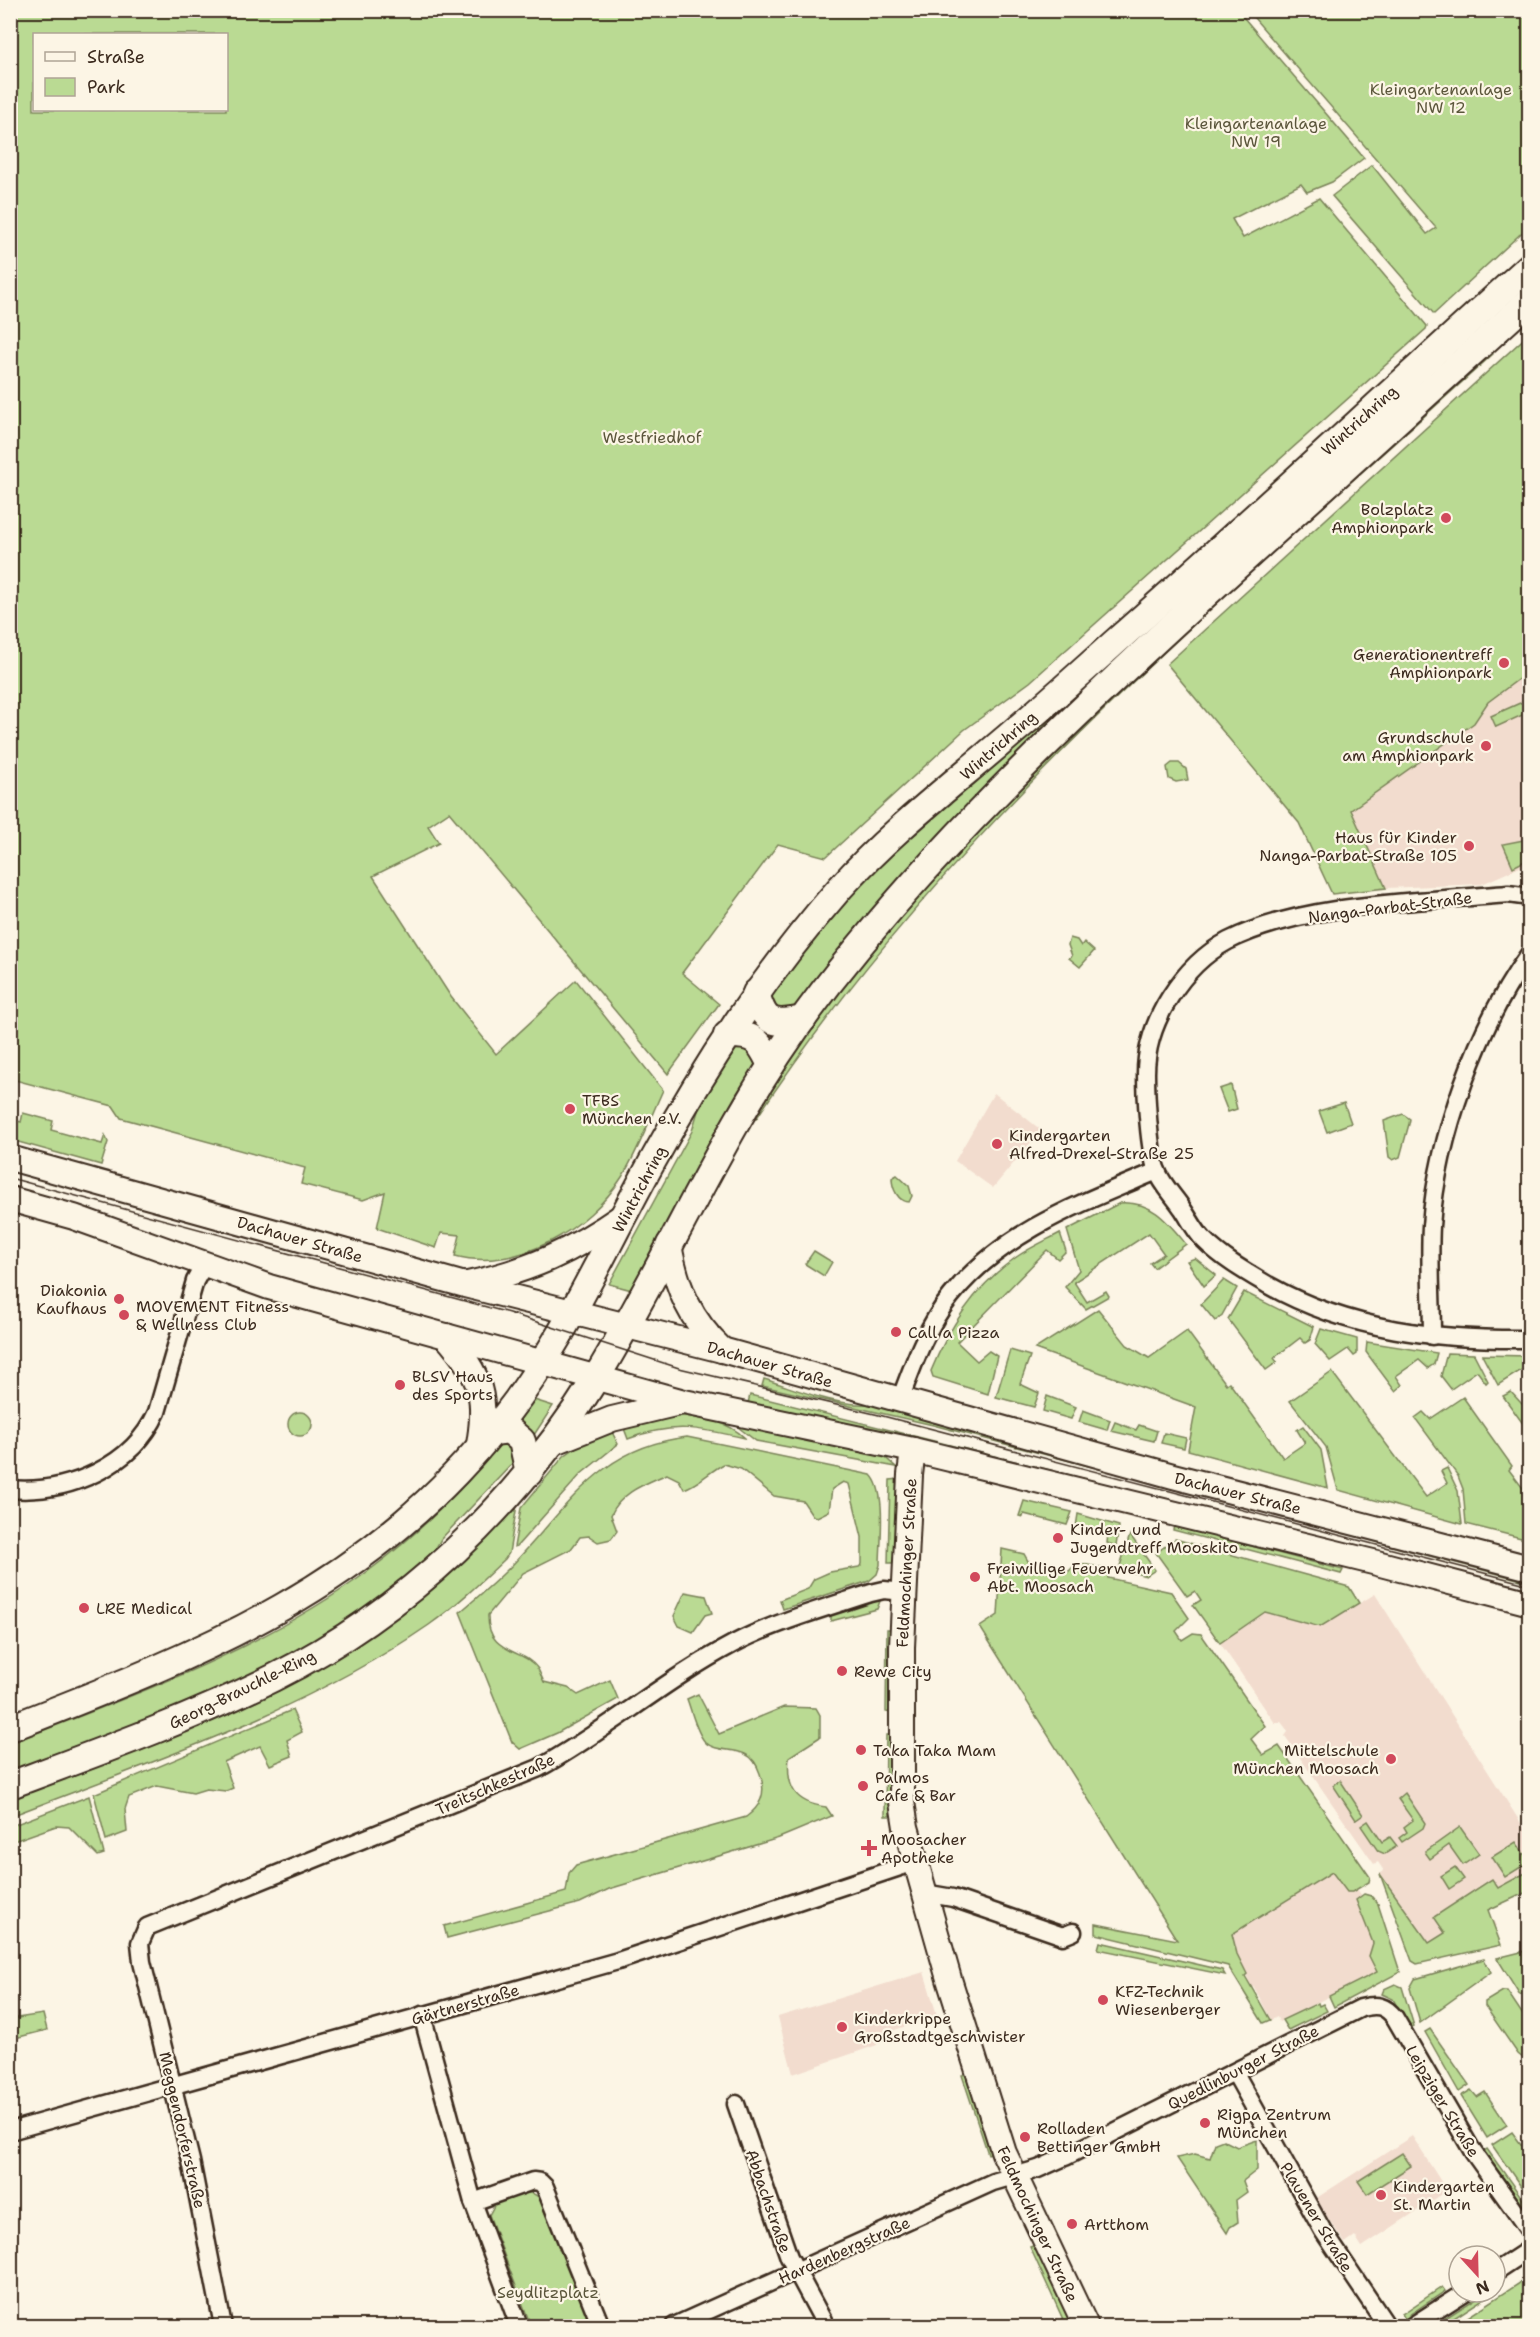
<svg xmlns="http://www.w3.org/2000/svg" width="1540" height="2337" font-family="'Shantell Sans',sans-serif">
	<rect width="100%" height="100%" fill="#fcf5e5"/>
	<filter id="ink" filterUnits="userSpaceOnUse"><feTurbulence type="fractalNoise" baseFrequency=".0167" numOctaves="2"/><feDisplacementMap in="SourceGraphic" scale="12" xChannelSelector="R" yChannelSelector="G"/><feConvolveMatrix kernelMatrix="1 2 1 2 8 2 1 2 1" color-interpolation-filters="sRGB"/></filter>
	<g filter="url(#ink)">
		<g fill="#f2dcce">
			<polygon points="1529,648 1529,863 1482,884 1386,888 1351,810 1473,723 1488,702 1520,678"/>
			<polygon points="994,1093 1041,1130 993,1188 955,1161"/>
			<polygon points="1375,1594 1529,1836 1529,1891 1488,1910 1496,1926 1429,1943 1380,1874 1384,1871 1378,1862 1374,1864 1285,1736 1288,1732 1285,1727 1281,1722 1275,1723 1220,1643 1265,1612 1320,1627"/>
			<polygon points="1331,1851 1366,1902 1391,1969 1377,1972 1279,2022 1277,2017 1271,2020 1254,1987 1252,1988 1239,1958 1223,1952 1210,1933"/>
			<polygon points="924,1972 937,2015 875,2037 877,2045 793,2074 778,2017"/>
			<polygon points="1412,2136 1447,2191 1362,2247 1355,2236 1345,2243 1315,2199"/>
		</g>
		<g fill="#bada93" stroke="#7a8258" stroke-width="1.5" fill-rule="evenodd">
			<path d="M10 11H1238L1364 158 1332 182 1307 192 1301 184 1232 219 1243 238 1319 198 1427 326 1426 329 1030 682 964 730 826 857 778 844 682 973 719 1004 668 1074 449 812 428 826 439 843 373 876 451 997 496 1054 576 980 663 1090C650 1118 639 1150 622 1177 589 1229 517 1272 455 1256L460 1235 441 1233 436 1248 377 1228 385 1192 363 1200 301 1184 305 1168 121 1118 113 1106 11 1079ZM226 34V110H34V34Z"/>
			<polygon points="1248,11 1529,11 1529,226 1434,314 1332,196 1372,165 1427,234 1436,228"/>
			<polygon points="1529,280 1529,287 1244,548 794,1013 779,1017 768,996 841,903 886,858"/>
			<polygon points="1529,334 1530,648 1520,678 1488,702 1474,723 1351,810 1386,888 1332,894 1299,823 1167,664"/>
			<path d="M1489 351 1493 354C1230 594 953 819 756 1119L751 1116 842 985 946 865 1046 758Z"/>
			<polygon points="1529,699 1529,712 1496,727 1491,716"/>
			<polygon points="1172,763 1179,763 1186,769 1188,780 1176,782 1169,779 1167,767"/>
			<polygon points="1529,839 1529,859 1513,867 1503,844"/>
			<polygon points="1070,938 1077,940 1081,946 1084,942 1094,951 1080,967 1069,958 1072,956 1068,945"/>
			<polygon points="746,1044 757,1063 726,1113 632,1290 609,1284 692,1131 701,1101 733,1047"/>
			<polygon points="1231,1085 1237,1109 1228,1112 1219,1089"/>
			<polygon points="1344,1103 1351,1123 1327,1132 1319,1111"/>
			<polygon points="23,1113 53,1121 51,1130 102,1144 105,1135 108,1142 101,1165 11,1140 11,1119 21,1122"/>
			<polygon points="1403,1114 1410,1119 1409,1124 1400,1157 1393,1160 1389,1157 1384,1121"/>
			<path d="M897 1175 909 1186 912 1196 909 1202C898 1202 892 1188 892 1178Z"/>
			<path d="M1120 1203C1152 1201 1167 1221 1186 1244L1154 1268 1150 1263 1164 1254 1149 1233 1074 1282 1087 1302 1106 1291 1109 1296 1086 1309 1065 1287 1079 1270 1067 1230Z"/>
			<path d="M1060 1233 1066 1251 1058 1259 1047 1250 957 1342 977 1361 989 1351 997 1356 988 1394 933 1377 931 1371C949 1327 976 1286 1015 1258 1029 1248 1045 1241 1060 1233Z"/>
			<polygon points="814,1251 832,1262 824,1276 805,1264"/>
			<polygon points="1195,1258 1216,1275 1204,1286 1187,1261"/>
			<polygon points="1224,1280 1237,1288 1221,1317 1215,1321 1201,1304"/>
			<polygon points="1244,1292 1314,1327 1310,1340 1305,1343 1300,1338 1274,1358 1277,1362 1266,1370 1228,1319"/>
			<polygon points="1098,1309 1127,1345 1149,1358 1187,1331 1226,1384 1229,1382 1283,1458 1305,1443 1297,1430 1303,1426 1321,1450 1328,1488 1188,1450 1196,1407 1035,1349"/>
			<polygon points="1321,1329 1357,1339 1357,1354 1354,1356 1348,1349 1330,1361 1315,1344"/>
			<polygon points="1367,1342 1437,1353 1434,1364 1428,1368 1419,1360 1396,1376 1402,1385 1395,1391 1366,1352"/>
			<polygon points="1010,1350 1030,1356 1020,1384 1039,1393 1034,1407 996,1397"/>
			<polygon points="1447,1353 1474,1354 1488,1381 1486,1383 1477,1371 1451,1389 1441,1376"/>
			<polygon points="1482,1355 1529,1356 1529,1375 1523,1369 1498,1385"/>
			<polygon points="1332,1372 1426,1497 1447,1483 1441,1471 1447,1468 1458,1491 1462,1524 1338,1490 1326,1447 1290,1401"/>
			<path d="M764 1379C797 1389 834 1406 869 1404L1077 1460 1159 1478 1157 1484 933 1425 762 1386Z"/>
			<polygon points="1511,1392 1522,1404 1529,1399 1529,1432 1503,1396"/>
			<polygon points="750,1395 1154,1496 1153,1501 945,1445 748,1403"/>
			<polygon points="1047,1396 1076,1407 1071,1419 1043,1411"/>
			<polygon points="1463,1397 1512,1466 1509,1470 1529,1496 1529,1540 1466,1524 1463,1489 1458,1476 1415,1418 1423,1412 1430,1419"/>
			<polygon points="531,1399 553,1406 532,1438 517,1420"/>
			<polygon points="1083,1410 1110,1420 1107,1430 1079,1422"/>
			<circle cx="300" cy="1424" r="12"/>
			<path d="M678 1415C703 1418 726 1420 745 1438 700 1428 672 1422 628 1439L622 1423Z"/>
			<polygon points="1115,1422 1136,1430 1139,1425 1157,1431 1154,1441 1111,1431"/>
			<polygon points="734,1424 881,1454 896,1467 756,1441"/>
			<polygon points="610,1428 618,1444 581,1474 517,1546 514,1547 521,1508 564,1456 585,1441"/>
			<polygon points="1164,1433 1186,1438 1184,1448 1161,1443"/>
			<path d="M687 1437 871 1475C887 1491 880 1542 880 1565L877 1574 869 1581 783 1609 780 1600 808 1589 814 1579 830 1572 859 1567 862 1564V1537L849 1484 843 1482 832 1489 829 1511 817 1517 813 1516 803 1501 774 1496 741 1469 724 1464C710 1471 699 1484 684 1489L679 1480 667 1474C645 1484 621 1492 611 1515L617 1531 611 1539 598 1542 589 1536 580 1537 571 1549 523 1573 488 1615C487 1655 524 1648 538 1669 540 1673 542 1678 544 1682L568 1688 578 1695 610 1680 618 1699 557 1733 520 1749 512 1742 460 1612C479 1596 498 1580 515 1562 570 1504 600 1447 687 1437Z"/>
			<path d="M505 1439 516 1454 512 1464 441 1539 432 1555 368 1608 289 1658 210 1695 11 1774V1743C135 1695 264 1649 371 1569 406 1543 437 1514 466 1483 478 1470 489 1447 505 1439Z"/>
			<polygon points="900,1479 896,1563 888,1563 890,1480"/>
			<polygon points="1179,1490 1529,1579 1529,1582"/>
			<polygon points="1024,1501 1072,1512 1067,1525 1024,1514 1023,1517 1019,1516"/>
			<path d="M517 1505 509 1553 505 1559C481 1582 457 1605 429 1625 303 1712 153 1761 11 1816V1800L169 1737 346 1651 412 1605 456 1569Z"/>
			<polygon points="1078,1514 1119,1526 1116,1546 1107,1543 1108,1534 1076,1527"/>
			<polygon points="1174,1526 1343,1570 1341,1574 1173,1530"/>
			<polygon points="1130,1535 1155,1570 1146,1576 1119,1569"/>
			<polygon points="1175,1539 1349,1587 1359,1603 1320,1627 1265,1612 1220,1643 1193,1605 1201,1600 1195,1591 1187,1596 1156,1553"/>
			<polygon points="1002,1549 1024,1554 1028,1561 1068,1572 1077,1563 1110,1569 1108,1578 1171,1592 1189,1618 1176,1631 1182,1640 1193,1633 1201,1634 1265,1726 1251,1739 1263,1755 1279,1746 1370,1877 1369,1882 1352,1892 1347,1892 1332,1872 1232,1934 1237,1954 1247,1974 1245,1976 1270,2020 1263,2023 1228,1966 1096,1934 1096,1924 1177,1940 980,1627 998,1615"/>
			<polygon points="685,1592 706,1596 712,1613 705,1615 693,1632 679,1626 674,1616"/>
			<polygon points="874,1601 880,1601 877,1609 831,1621 831,1615"/>
			<polygon points="887,1629 892,1629 891,1713 886,1712"/>
			<path d="M698 1694 719 1734 784 1707 816 1708 820 1715V1737L789 1757C786 1788 795 1803 826 1807L832 1816 779 1838 609 1889 580 1903 447 1938 444 1926 566 1892 569 1873 576 1865 746 1817C753 1812 758 1807 761 1799 766 1786 759 1760 745 1754 733 1748 715 1752 705 1742 696 1732 692 1712 687 1699Z"/>
			<polygon points="292,1710 302,1732 287,1740 292,1756 270,1765 260,1746 224,1762 233,1788 226,1791 206,1789 193,1793 157,1786 129,1797 125,1809 127,1832 106,1840 94,1794"/>
			<polygon points="886,1735 891,1735 890,1816 885,1816"/>
			<polygon points="1340,1780 1363,1815 1356,1820 1333,1785"/>
			<polygon points="1405,1793 1425,1823 1423,1828 1402,1842 1399,1838 1407,1832 1404,1827 1413,1820 1398,1799"/>
			<polygon points="89,1796 104,1854 98,1856 69,1827 56,1826 11,1842 11,1826"/>
			<polygon points="1368,1821 1382,1842 1390,1837 1397,1846 1385,1854 1378,1851 1361,1826"/>
			<polygon points="1460,1827 1479,1854 1463,1865 1449,1845 1430,1859 1425,1852"/>
			<polygon points="1516,1842 1529,1862 1505,1877 1492,1857"/>
			<polygon points="1455,1867 1464,1879 1449,1889 1441,1876"/>
			<polygon points="1529,1871 1529,1891 1488,1910 1501,1945 1417,1964 1412,1961 1380,1874 1429,1943 1445,1933 1434,1917 1492,1879 1498,1888"/>
			<polygon points="1364,1894 1371,1896 1378,1904 1400,1972 1334,2007 1329,1996 1377,1972 1369,1956 1373,1943 1356,1900"/>
			<polygon points="1100,1942 1222,1970 1225,1975 1098,1949"/>
			<polygon points="1529,1950 1529,1990 1520,1995 1497,1958"/>
			<polygon points="1484,1959 1491,1972 1420,2023 1410,1988 1415,1979"/>
			<polygon points="1395,1984 1402,1987 1414,2026 1409,2028 1393,1999 1382,1994 1384,1989"/>
			<polygon points="1503,1991 1507,1991 1525,2018 1529,2016 1529,2063 1518,2054 1485,2006 1485,2002"/>
			<polygon points="1318,2003 1319,2006 1323,2004 1327,2011 1288,2030 1282,2020"/>
			<polygon points="43,2014 47,2030 11,2039 11,2019"/>
			<polygon points="1430,2029 1469,2085 1459,2092 1425,2032"/>
			<polygon points="967,2074 993,2153 988,2154 962,2075"/>
			<polygon points="1471,2090 1477,2097 1485,2092 1507,2125 1487,2138 1461,2096"/>
			<polygon points="1512,2132 1529,2155 1529,2198 1492,2145"/>
			<polygon points="1223,2140 1237,2147 1257,2140 1257,2170 1243,2181 1247,2192 1236,2200 1238,2222 1230,2227 1227,2233 1177,2158 1195,2154 1210,2158 1215,2143"/>
			<polygon points="1487,2149 1527,2205 1523,2208 1483,2152"/>
			<polygon points="1402,2153 1411,2166 1367,2194 1358,2181"/>
			<polygon points="526,2193 532,2193 539,2197 592,2326 531,2326 489,2215 495,2204"/>
			<polygon points="1036,2245 1072,2325 1066,2326 1030,2247"/>
			<polygon points="1529,2277 1529,2326 1454,2326"/>
			<polygon points="1442,2287 1445,2291 1409,2315 1411,2319 1407,2322 1402,2314"/>
			<polygon points="1486,2292 1494,2292 1442,2326 1433,2326"/>
		</g>
		<g fill="none" stroke-linecap="round" stroke-linejoin="round">
			<defs>
				<g id="street">
					<path d="M1530 897 1508 894C1422 902 1305 902 1228 941 1183 965 1146 1022 1146 1073 1146 1096 1149 1151 1157 1171 1162 1184 1174 1196 1182 1208 1189 1218 1195 1231 1204 1240 1223 1259 1246 1272 1268 1285 1350 1331 1438 1340 1530 1339"/>
					<path d="M1432 1336C1432 1300 1429 1263 1431 1226 1437 1139 1478 1024 1530 953"/>
					<path d="M900 1400C913 1365 927 1325 951 1296 1003 1231 1082 1203 1157 1171"/>
					<path d="M10 1489C68 1494 133 1466 157 1412L195 1281 204 1265"/>
					<polyline points="924,1893 953,1898 1063,1936 1073,1932"/>
					<polyline points="422,2015 473,2202 519,2326"/>
					<polyline points="1235,2073 1323,2231 1387,2326"/>
					<polyline points="736,2104 789,2257 826,2326"/>
					<polyline points="10,2131 618,1961 915,1862"/>
					<polyline points="473,2202 533,2181 540,2182 545,2187 601,2326"/>
					<polyline points="1495,2272 1530,2249"/>
					<path d="M223 2326 191 2161 142 1962 140 1943 147 1927 539 1768C606 1731 665 1680 733 1644 775 1622 825 1608 871 1593L884 1590 905 1592"/>
					<path d="M674 2326 993 2182 1038 2169 1065 2157 1361 2008C1377 2004 1385 2005 1395 2018L1473 2152 1530 2232"/>
					<polyline points="1412,2326 1465,2292"/>
				</g>
				<g id="secondary">
					<polyline points="10,1158 465,1285 722,1350 1173,1476 1530,1568"/>
					<polyline points="10,1199 74,1217 269,1287 684,1402 913,1450 1373,1562 1530,1603"/>
					<path d="M669 1244C676 1287 690 1320 722 1350"/>
					<path d="M468 1284C531 1270 571 1252 624 1215"/>
					<path d="M446 1336C482 1377 488 1397 478 1450"/>
					<polyline points="550,1444 612,1419 679,1403"/>
					<polyline points="913,1450 910,1475 902,1647 902,1802 906,1827 949,1979 1004,2153 1086,2326"/>
				</g>
				<g id="primary">
					<path d="M756 993C765 1024 772 1025 803 1019"/>
					<path d="M727 1035C755 1034 759 1040 771 1065"/>
					<polyline points="493,1432 509,1430 522,1441 529,1473"/>
					<path d="M10 1728C205 1652 373 1587 505 1416 565 1339 604 1249 651 1164 706 1064 765 974 840 888 883 840 934 799 984 757 1028 720 1071 682 1114 643 1254 520 1391 391 1530 266"/>
					<path d="M10 1785C99 1752 188 1720 273 1678 407 1611 517 1505 596 1378 647 1294 689 1205 738 1120 772 1060 812 1003 856 950 964 818 1089 701 1215 586 1320 490 1425 395 1530 300"/>
				</g>
			</defs>
			<use href="#street" stroke="#3b2a1e" stroke-width="21"/>
			<use href="#secondary" stroke="#3b2a1e" stroke-width="28"/>
			<use href="#primary" stroke="#3b2a1e" stroke-width="30"/>
			<use href="#street" stroke="#fcf5e5" stroke-width="16"/>
			<use href="#secondary" stroke="#fcf5e5" stroke-width="24"/>
			<use href="#primary" stroke="#fcf5e5" stroke-width="26"/>
			<polyline stroke="#3b2a1e" stroke-width="1.5" points="10,1178 509,1313 679,1368 879,1415 1530,1585"/>
		</g>
	</g>
	<g fill="#d1495b" stroke="#fcf5e5" stroke-width="2">
		<circle cx="1446" cy="518" r="6"/>
		<circle cx="1504" cy="663" r="6"/>
		<circle cx="1486" cy="746" r="6"/>
		<circle cx="1469" cy="846" r="6"/>
		<circle cx="570" cy="1109" r="6"/>
		<circle cx="997" cy="1144" r="6"/>
		<circle cx="119" cy="1299" r="6"/>
		<circle cx="124" cy="1315" r="6"/>
		<circle cx="896" cy="1332" r="6"/>
		<circle cx="400" cy="1385" r="6"/>
		<circle cx="1058" cy="1538" r="6"/>
		<circle cx="975" cy="1577" r="6"/>
		<circle cx="84" cy="1608" r="6"/>
		<circle cx="842" cy="1671" r="6"/>
		<circle cx="861" cy="1750" r="6"/>
		<circle cx="1391" cy="1759" r="6"/>
		<circle cx="863" cy="1786" r="6"/>
		<path d="M866 1839h6v6h6v6h-6v6h-6v-6h-6v-6h6z"/>
		<circle cx="1103" cy="2000" r="6"/>
		<circle cx="842" cy="2027" r="6"/>
		<circle cx="1205" cy="2123" r="6"/>
		<circle cx="1025" cy="2137" r="6"/>
		<circle cx="1381" cy="2195" r="6"/>
		<circle cx="1072" cy="2224" r="6"/>
	</g>
	<g text-anchor="middle" stroke-width="4.5" stroke-linejoin="round" paint-order="stroke">
		<g font-size="16" fill="#5b563b" stroke="#fcf5e5">
			<text x="1441" y="95">Kleingartenanlage<tspan x="1441" dy="18">NW 12</tspan></text>
			<text x="1256" y="129">Kleingartenanlage<tspan x="1256" dy="18">NW 19</tspan></text>
			<text x="652" y="443">Westfriedhof</text>
			<text x="548" y="2298">Seydlitzplatz</text>
		</g>
		<g font-size="16" fill="#3b2a1e" stroke="#fcf5e5">
			<text transform="translate(1359 420) rotate(-42)" y="6">Wintrichring</text>
			<text transform="translate(998 745) rotate(-41)" y="6">Wintrichring</text>
			<text transform="translate(1390 907) rotate(-7)" y="6">Nanga-Parbat-Straße</text>
			<text transform="translate(639 1189) rotate(-62)" y="6">Wintrichring</text>
			<text transform="translate(300 1239) rotate(16)" y="6">Dachauer Straße</text>
			<text transform="translate(770 1364) rotate(16)" y="6">Dachauer Straße</text>
			<text transform="translate(1238 1493) rotate(14)" y="6">Dachauer Straße</text>
			<text transform="translate(906 1563) rotate(-87)" y="6">Feldmochinger Straße</text>
			<text transform="translate(242 1689) rotate(-26)" y="6">Georg-Brauchle-Ring</text>
			<text transform="translate(495 1784) rotate(-24)" y="6">Treitschkestraße</text>
			<text transform="translate(465 2004) rotate(-16)" y="6">Gärtnerstraße</text>
			<text transform="translate(1243 2067) rotate(-27)" y="6">Quedlinburger Straße</text>
			<text transform="translate(1443 2101) rotate(59)" y="6">Leipziger Straße</text>
			<text transform="translate(183 2130) rotate(77)" y="6">Meggendorferstraße</text>
			<text transform="translate(769 2201) rotate(71)" y="6">Abbachstraße</text>
			<text transform="translate(1317 2217) rotate(59)" y="6">Plauener Straße</text>
			<text transform="translate(1038 2224) rotate(65)" y="6">Feldmochinger Straße</text>
			<text transform="translate(844 2250) rotate(-24)" y="6">Hardenbergstraße</text>
		</g>
		<g font-size="16" fill="#3b2a1e" stroke="#fcf5e5" text-anchor="start">
			<text x="1434" y="515" text-anchor="end">Bolzplatz<tspan x="1434" dy="18">Amphionpark</tspan></text>
			<text x="1492" y="660" text-anchor="end">Generationentreff<tspan x="1492" dy="18">Amphionpark</tspan></text>
			<text x="1474" y="743" text-anchor="end">Grundschule<tspan x="1474" dy="18">am Amphionpark</tspan></text>
			<text x="1457" y="843" text-anchor="end">Haus für Kinder<tspan x="1457" dy="18">Nanga-Parbat-Straße 105</tspan></text>
			<text x="582" y="1106">TFBS<tspan x="582" dy="18">München e.V.</tspan></text>
			<text x="1009" y="1141">Kindergarten<tspan x="1009" dy="18">Alfred-Drexel-Straße 25</tspan></text>
			<text x="107" y="1296" text-anchor="end">Diakonia<tspan x="107" dy="18">Kaufhaus</tspan></text>
			<text x="136" y="1312">MOVEMENT Fitness<tspan x="136" dy="18">&amp; Wellness Club</tspan></text>
			<text x="908" y="1338">Call a Pizza</text>
			<text x="412" y="1382">BLSV Haus<tspan x="412" dy="18">des Sports</tspan></text>
			<text x="1070" y="1535">Kinder- und<tspan x="1070" dy="18">Jugendtreff Mooskito</tspan></text>
			<text x="987" y="1574">Freiwillige Feuerwehr<tspan x="987" dy="18">Abt. Moosach</tspan></text>
			<text x="96" y="1614">LRE Medical</text>
			<text x="854" y="1677">Rewe City</text>
			<text x="873" y="1756">Taka Taka Mam</text>
			<text x="1379" y="1756" text-anchor="end">Mittelschule<tspan x="1379" dy="18">München Moosach</tspan></text>
			<text x="875" y="1783">Palmos<tspan x="875" dy="18">Cafe &amp; Bar</tspan></text>
			<text x="881" y="1845">Moosacher<tspan x="881" dy="18">Apotheke</tspan></text>
			<text x="1115" y="1997">KFZ-Technik<tspan x="1115" dy="18">Wiesenberger</tspan></text>
			<text x="854" y="2024">Kinderkrippe<tspan x="854" dy="18">Großstadtgeschwister</tspan></text>
			<text x="1217" y="2120">Rigpa Zentrum<tspan x="1217" dy="18">München</tspan></text>
			<text x="1037" y="2134">Rolladen<tspan x="1037" dy="18">Bettinger GmbH</tspan></text>
			<text x="1393" y="2192">Kindergarten<tspan x="1393" dy="18">St. Martin</tspan></text>
			<text x="1084" y="2230">Artthom</text>
		</g>
	</g>
	<rect width="1540" height="2337" fill="none" stroke="#fcf5e5" stroke-width="36"/>
	<rect x="18" y="18" width="1504" height="2301" fill="none" stroke="#3b2a1e" stroke-width="2" filter="url(#ink)"/>
	<rect x="33" y="33" width="195" height="78" fill="#fcf5e5" stroke="#afa495" stroke-width="1.5"/>
	<rect x="45" y="52" width="30" height="9" fill="#fcf5e5" stroke="#afa495" stroke-width="1.5"/>
	<text x="87" y="63" font-size="18" fill="#3b2a1e">Straße</text>
	<rect x="45" y="78" width="30" height="18" fill="#bada93" stroke="#afa495" stroke-width="1.5"/>
	<text x="87" y="93" font-size="18" fill="#3b2a1e">Park</text>
	<g transform="translate(1477 2274) rotate(158)"><circle r="28" fill="#fcf5e5" stroke="#afa495" stroke-width="1.5"/>
	<path d="M0-4.5L10 22L0 15L-10 22Z" fill="#d1495b"/>
	<text y="-9" font-size="16" font-weight="bold" text-anchor="middle" fill="#3b2a1e">N</text>
	</g>
</svg>
